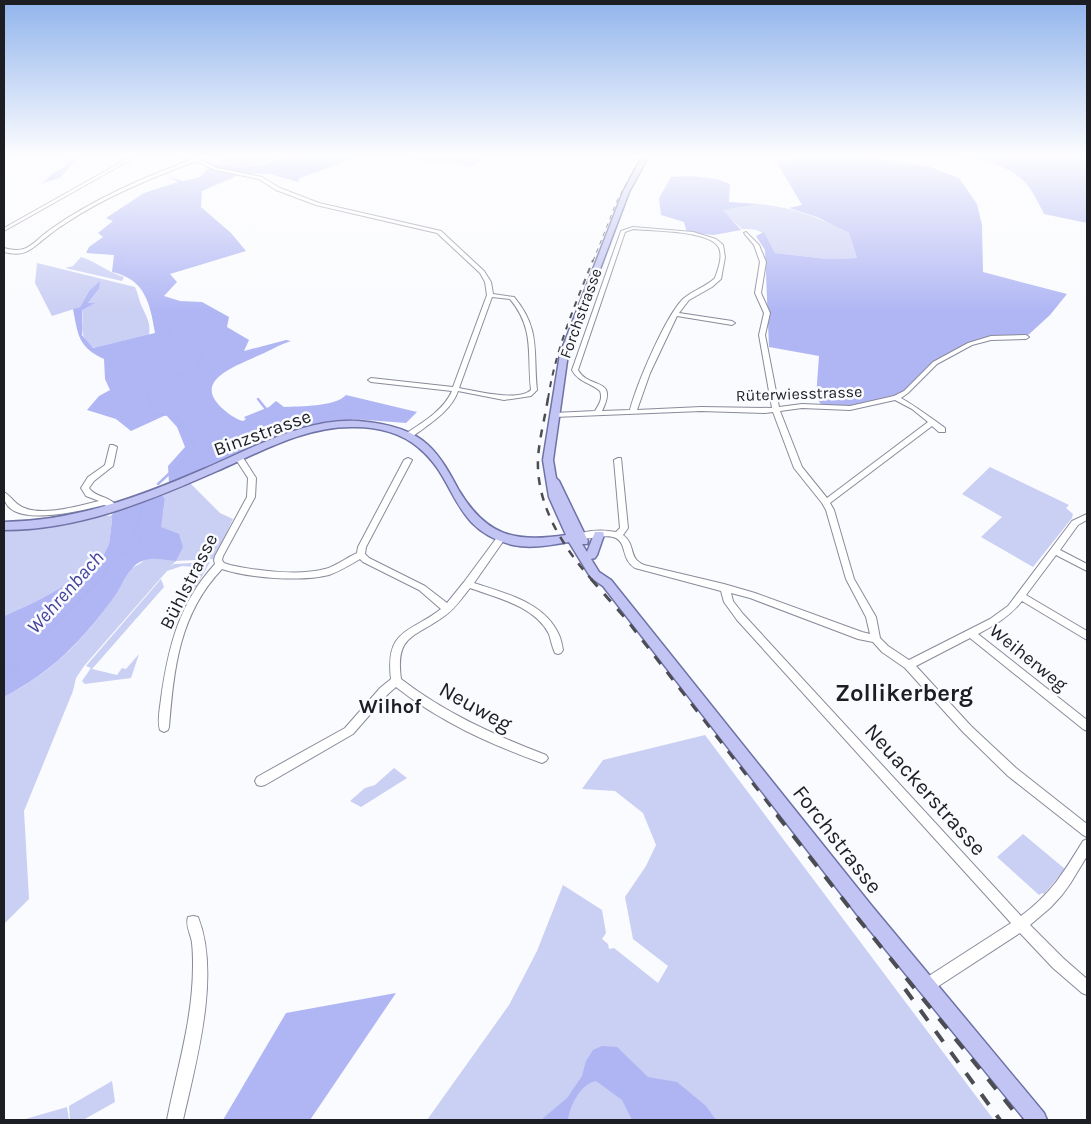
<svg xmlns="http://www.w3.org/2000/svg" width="1091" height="1124" font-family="Karla,sans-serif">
	<rect width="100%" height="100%" fill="#fafbfe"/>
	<g fill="#cacff4">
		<path d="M219 155H294C270 159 248 170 223 165Z"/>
		<polygon points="391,155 490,155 471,167 452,162 424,162"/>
		<path d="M759 204C794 208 818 217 849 233L857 258 827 259 775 253C765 235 765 228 742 229L722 210Z"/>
		<path d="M81 257C97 262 107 272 124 277L122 281 65 268 73 266Z"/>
		<path d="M37 263 135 287C138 293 139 301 142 307 147 318 151 323 149 335L93 348C77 332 84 329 82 309L93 303H88L99 289 89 291 80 307 52 316 35 283Z"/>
		<polygon points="990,467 1069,505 1066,508 1073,514 1072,518 1033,567 981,537 1002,517 962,494"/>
		<path d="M190 483 220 513 233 519 214 559 176 561 170 567 174 564 210 562 196 587 188 586 195 571 194 567 182 566 167 571 84 666 76 678 73 691 24 811 29 899 4 924V697C60 669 98 625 129 572 132 566 140 565 144 560 157 547 163 517 165 499L162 495Z"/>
		<polygon points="97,514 111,516 112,520 109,544 103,556 69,583 37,601 4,616 4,529 33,529"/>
		<polygon points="161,579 164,587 92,669 117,675 122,668 126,669 139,654 131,678 85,684 82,681 91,668 86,666"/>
		<polygon points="705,735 994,1120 427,1120 509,1005 537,951 563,885 602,910 606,933 602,939 608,944 609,949 614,948 658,983 668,966 633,939 625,897 646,866 656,845 643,813 615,791 582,789 603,760"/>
		<polygon points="394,768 407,778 361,807 350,801 365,788 375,785"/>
		<polygon points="1023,834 1065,869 1044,894 1042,893 1039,895 997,857"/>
		<polygon points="112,1081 115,1102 83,1120 70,1120 69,1106"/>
		<polygon points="67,1107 69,1120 22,1120"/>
	</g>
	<g fill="#b0b6f4">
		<path d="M41 155 79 156 60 178 42 183C47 180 51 174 55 172 63 168 66 166 71 158Z"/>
		<path d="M294 155H364L300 178 298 182 270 174 243 173 202 191 201 207 231 233 246 251 170 274 177 282 164 296 180 301 202 302 229 317 227 327 249 340 244 351 286 340 291 341C278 345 268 352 255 357 237 366 196 379 218 404 223 410 236 420 243 421L246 419 244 417 269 407 276 401 284 407C300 406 335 407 346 395L417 412 406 423 353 419 318 426 278 437 169 484 168 466 185 447 177 427 166 415 131 431 116 419 87 410 99 396 110 390 105 379 104 359C78 347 78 335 73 309L80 307 89 291 100 281 99 289 88 303H95L82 310V335L93 348 155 333C150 303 145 279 112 272L114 255 86 253 89 247 103 237 98 233 113 221 106 218 144 193 178 182 169 177 183 181 200 177 206 170 213 167 212 164H214L237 167 261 165Z"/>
		<polygon points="789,155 873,155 875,159 930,167 959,178 977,204 982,225 983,272 1067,294 1050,315 1026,337 991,338 970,344 935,363 906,392 896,398 850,408 822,406 816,397 819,356 769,347 765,250 756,236 764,232 775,253 827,259 857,258 849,233 817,217 789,208 802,205 776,161 791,162"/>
		<path d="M928 155H1087V223L1044 214C1040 206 1036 198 1031 190 1010 157 962 159 928 155Z"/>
		<polygon points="691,176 717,179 730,184 729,202 759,204 723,210 741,230 714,235 687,233 684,222 661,215 659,198 671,177"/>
		<path d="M162 495 165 499 161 527 179 534 183 547 176 561C167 560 153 557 145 560 129 564 123 585 114 597 82 641 52 672 4 697V616L37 601 69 583 103 556 109 544 112 520 111 516 116 510Z"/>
		<polygon points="396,993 310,1120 223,1120 286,1013"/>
	</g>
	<path fill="#afb5f3" d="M602 1046 617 1047 648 1077 677 1082 706 1106 716 1120H632L622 1100 596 1081C580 1084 570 1106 568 1120H541L567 1098 582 1076 586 1061 593 1050Z"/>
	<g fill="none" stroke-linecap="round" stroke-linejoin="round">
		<g stroke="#afb5f3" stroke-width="1">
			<polyline points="211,169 211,174 218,178"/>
			<polyline points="241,173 256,171 283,160 311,155"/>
			<polyline points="1028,183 1042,196 1041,201 1048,210 1087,220"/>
			<polyline points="122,261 125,253 109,246 120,236 113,231 134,218 119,219 131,214 130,209 168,199 169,197 164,194 179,187 209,183 236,174"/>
		</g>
		<polyline stroke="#afb5f3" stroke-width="2" points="122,260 123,266 120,270 141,275 138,279 140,282 154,285 155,288 146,294 156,304 176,317 167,341 201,355 202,359 193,371 168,377 168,382 151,390 146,396 149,399"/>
		<g stroke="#afb5f3" stroke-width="2.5">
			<path d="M148 398 153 403 145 411 148 415C160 414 173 413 183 421L184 434 197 449V453L185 459 158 484"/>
			<polyline points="258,399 266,409 275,412 277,416 273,426"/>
			<polyline points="197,453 281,423 321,418 350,409 361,412 378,410 405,414"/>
			<polyline points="100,580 116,556 138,547 141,542 134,530 143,507"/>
		</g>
		<polyline stroke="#afb5f3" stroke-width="3" points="4,669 27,655 100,579"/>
		<path fill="#afb5f3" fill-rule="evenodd" d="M18 658 22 659 23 662 8 685 4 686C4 675 7 663 18 658Z"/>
		<defs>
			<g id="minor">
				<polygon points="59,155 97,155 95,156"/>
				<polygon points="134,155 139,155 4,231 4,228"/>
				<path d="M152 155 195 157 217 168 262 177 280 188 319 203 441 231 484 271 491 282 493 294 514 297C541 329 533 352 537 390L531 396 504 400 458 391C451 412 427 425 411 438H405V434C422 423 444 410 452 391L371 382 368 380 371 378 453 387 487 295 485 282 480 273 437 233 316 205 276 190 259 179 215 170 196 161C152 178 106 196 66 223 58 228 51 233 44 239 29 251 24 257 4 252V248C29 255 32 242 51 229 95 198 143 178 193 159ZM492 297 510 299C535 329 527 354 531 390 518 402 476 391 459 388Z"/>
				<path d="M633 227 693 232 716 239 723 245 725 257 721 279 712 287 689 300 679 313 732 321 735 323 732 325 677 316 650 373 637 410 701 407 772 408 759 335 764 313 755 293 760 262 754 245 744 233 746 232 759 245 766 262 761 293 770 313 765 335 779 407 802 404 850 406 894 396 904 391 933 362 968 343 991 336 1026 335 1029 337 1026 339 991 340 972 345 937 364 908 393 901 398C917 407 931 418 945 428V432H939L932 426 830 503 834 510 854 579 876 617 880 638 888 646 909 660 990 619 1008 606 1072 521 1087 514V520L1078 525 1060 550 1087 564V571L1056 555 1026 595 1087 631V640L1022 601C1010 616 995 625 978 634L1087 720V731L1083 729 970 638 916 666 971 726 1016 768 1087 824V837L1083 835 1008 776 963 732 905 668 882 652 873 642 858 639 750 598 731 593 733 601 743 614 1021 916C1051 894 1064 872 1083 841L1087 839V856L1070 884 1062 895 1050 908 1030 925 1063 958 1087 979V995L1082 993 1053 968 1020 933 931 991 926 993 921 991 919 986 921 981 1011 923 737 620 724 602 721 591 635 568C621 559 627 544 616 538 604 532 585 543 577 536 585 529 606 530 616 532L620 528 614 460 618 458H621L628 528 623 535C637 546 627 557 644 565L724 584 755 593 862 632 870 634 866 617 846 579 826 510 822 503 794 468 773 412 765 413 701 411 554 417 550 415 554 413 595 411C599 404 603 399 600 391 591 383 578 382 572 370L621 231ZM633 229C651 231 711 230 719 248 723 257 718 269 715 278 706 287 693 290 683 299 665 317 637 384 630 410L602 411C619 376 589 390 578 370L625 232ZM895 400 912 409 928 422 827 498 802 467 780 411 802 408 850 410Z"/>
				<path d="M110 445H113L117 447 113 466 94 481 89 488C95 497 108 496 115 504L114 509H108L107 506 104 505C84 510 1 532 4 492 11 496 14 503 22 507 42 517 78 506 99 501L86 496 81 488 88 477 105 465Z"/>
				<path d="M236 456H242L256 478 255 497 223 556 222 560 224 563 230 565C257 571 299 576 325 569 336 566 346 558 357 553L358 547 404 460 408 458 412 460 366 547 365 554 369 558 425 586 447 603 464 582 498 536H504L505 538 504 540 474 583C504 593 545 602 559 635 561 639 562 645 563 650L561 653 558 654 555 653C552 647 551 640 549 634 535 606 497 598 470 588 462 598 454 610 443 617 414 638 395 635 401 679 445 713 494 735 546 755L548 758 546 761 542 763C490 744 440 722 396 687L388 694 353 734 265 785 261 786 257 785 255 781 257 777 345 728 380 688 391 679C385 629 410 633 441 609L419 590 363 562 360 559C350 565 340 571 329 575 302 582 248 578 222 569 179 614 174 668 169 727L168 730 164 732 160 730C157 722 160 708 161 699 168 648 179 603 215 564L214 560 215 556 247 497 248 478 235 458Z"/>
				<path d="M193 916 198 917C221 974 196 1062 183 1120H167C177 1069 193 1019 193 966 193 959 193 951 192 943 191 934 185 926 188 917Z"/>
			</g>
			<path id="major" d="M643 155H649L629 192 568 354 553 460 556 478 559 481 588 541 587 544H582L587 552 595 532H603L604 535 597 555 595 558 591 559 599 572 611 580 871 905 1044 1113 1047 1120H1025L859 917 603 586 591 578 569 542C551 545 531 549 513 545 451 530 458 480 419 448 402 433 378 427 356 427 307 425 260 452 217 471 149 501 79 530 4 530V522C75 521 139 497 204 469 251 449 304 418 358 421 382 423 410 428 428 445 441 457 450 474 458 489 486 536 514 543 566 535L549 497 543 460 560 354 623 192Z"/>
		</defs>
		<use href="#minor" stroke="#898b9a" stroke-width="2"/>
		<use href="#major" stroke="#6e72a5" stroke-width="3"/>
		<use href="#minor" fill="#fff" fill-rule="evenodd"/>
		<use href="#major" fill="#c2c5f3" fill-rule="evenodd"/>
		<polyline stroke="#4c4d52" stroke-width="1" stroke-dasharray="4.5 4.5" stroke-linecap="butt" points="593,261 617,201 642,155"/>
		<path stroke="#4c4d52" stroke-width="2" stroke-dasharray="6 6" stroke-linecap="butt" d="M548 399C555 351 575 305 593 260"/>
		<path stroke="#4c4d52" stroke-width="2.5" stroke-dasharray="8 8" stroke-linecap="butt" d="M548 398C545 418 539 439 538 459 536 505 563 547 592 580"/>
		<polyline stroke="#4c4d52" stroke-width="3" stroke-dasharray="10 10" stroke-linecap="butt" points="591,579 626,619 778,816"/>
		<g stroke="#4c4d52" stroke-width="4" stroke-dasharray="13 13" stroke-linecap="butt">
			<polyline points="777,815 856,916 1021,1120"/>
			<polyline points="905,989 1000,1120"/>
		</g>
	</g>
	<linearGradient id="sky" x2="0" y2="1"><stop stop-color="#91b4ec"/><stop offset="0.5" stop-color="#fdfdff"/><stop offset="1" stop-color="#fdfdff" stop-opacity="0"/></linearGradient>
	<rect width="1091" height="312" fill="url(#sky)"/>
	<g text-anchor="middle" stroke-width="5" stroke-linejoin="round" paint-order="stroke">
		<g font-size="16" fill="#1d1e24" stroke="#fafbfe">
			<text transform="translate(580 313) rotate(-70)" y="6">Forchstrasse</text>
			<text transform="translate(799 393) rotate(-2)" y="6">Rüterwiesstrasse</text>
		</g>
		<g font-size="19" fill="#1d1e24" stroke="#fafbfe">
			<text transform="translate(262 432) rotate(-20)" y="7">Binzstrasse</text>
			<text transform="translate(188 581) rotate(-63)" y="7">Bühlstrasse</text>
			<text transform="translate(1029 657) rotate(39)" y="7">Weiherweg</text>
		</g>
		<g font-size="20" font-style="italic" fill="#46449c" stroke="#fafbfe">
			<text transform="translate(65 592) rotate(-48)" y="7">Wehrenbach</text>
		</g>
		<g font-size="20" font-weight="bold" fill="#1d1e24" stroke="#fafbfe">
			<text x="390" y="713">Wilhof</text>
		</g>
		<g font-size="22" fill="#1d1e24" stroke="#fafbfe">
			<text transform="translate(476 706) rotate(29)" y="8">Neuweg</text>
			<text transform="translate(926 789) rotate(48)" y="8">Neuackerstrasse</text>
			<text transform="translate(838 839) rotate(52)" y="8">Forchstrasse</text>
		</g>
		<g font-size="24" font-weight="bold" fill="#1d1e24" stroke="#fafbfe">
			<text x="904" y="701">Zollikerberg</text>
		</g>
	</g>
	<rect width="1091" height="1124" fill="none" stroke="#1d1e24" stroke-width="10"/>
</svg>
